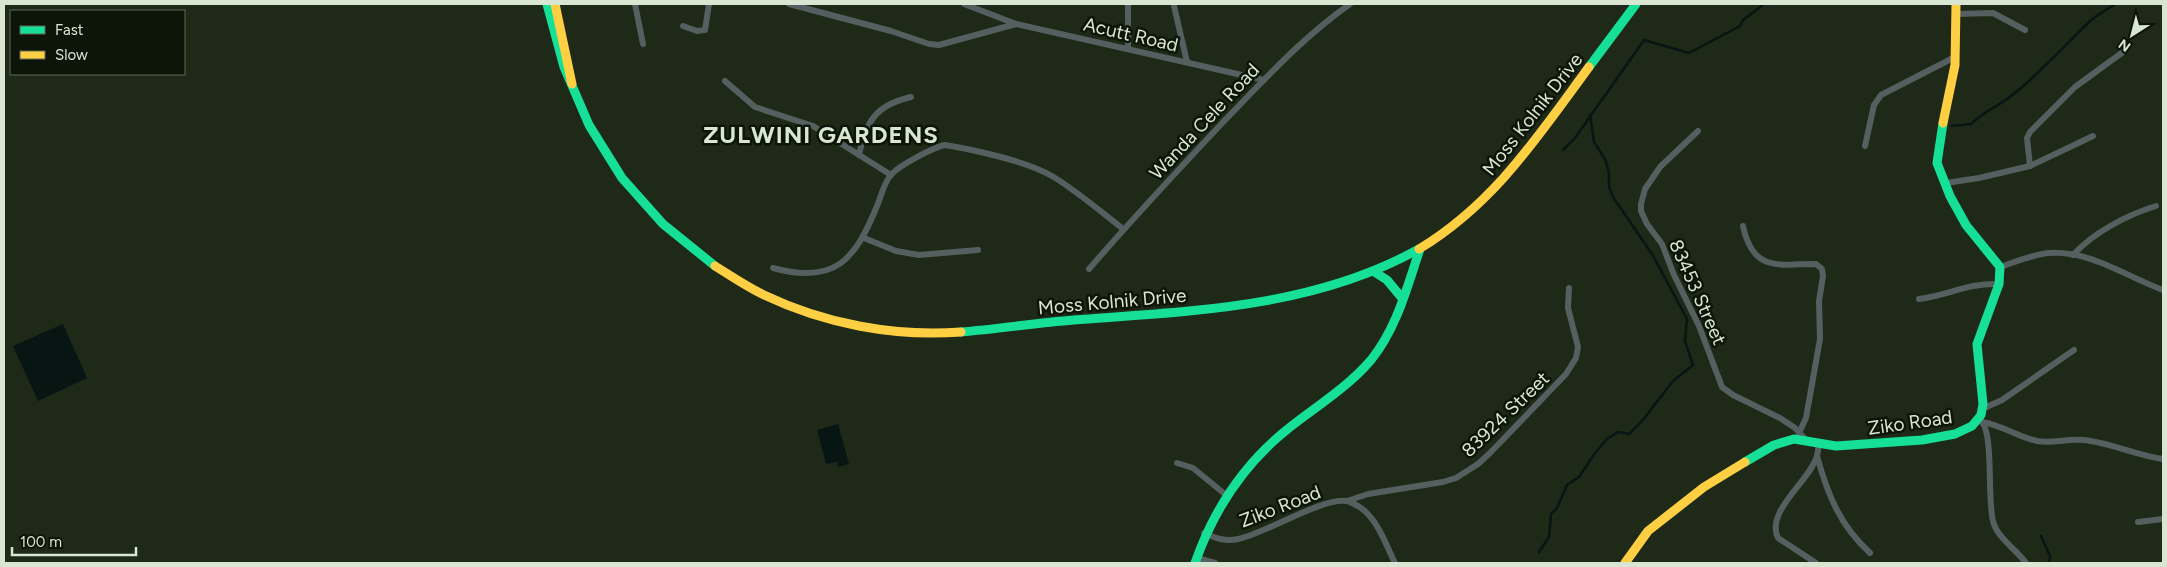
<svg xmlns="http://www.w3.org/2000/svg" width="2167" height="567" font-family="Figtree,sans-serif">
	<rect width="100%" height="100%" fill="#1e2917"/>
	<g fill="#071513">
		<polygon points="63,324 87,378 38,401 13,346"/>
		<polygon points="838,424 849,464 838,467 837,462 826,464 817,430"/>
	</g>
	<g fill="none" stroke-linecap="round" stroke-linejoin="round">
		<g stroke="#071513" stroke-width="2.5">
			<path d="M1952 126 1971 124C1984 111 2001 105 2015 93 2042 71 2065 45 2090 21 2098 14 2107 10 2115 4"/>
			<polyline points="1563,150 1575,138 1644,40 1689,53 1740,26 1743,20 1764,4"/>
			<polyline points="2041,536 2050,556 2049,563"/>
			<polyline points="1539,552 1549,537 1551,514 1557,508 1567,485 1579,477 1595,453 1607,439 1618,432 1629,434 1642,421 1673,381 1693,365 1685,341 1687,319 1652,254 1613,197 1609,186 1609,173 1605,159 1594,142 1590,115"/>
		</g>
		<g stroke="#565f60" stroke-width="6">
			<polyline points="635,4 643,44"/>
			<polyline points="789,4 891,31 929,44 939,45 1016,24"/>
			<polyline points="964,4 1016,24 1264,80"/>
			<polyline points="1128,4 1128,49"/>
			<polyline points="1174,6 1187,62"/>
			<polyline points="1957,14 1993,13 2025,30"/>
			<polyline points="683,26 697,31 705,30 709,4"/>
			<polyline points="725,81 755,107 813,126 891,175"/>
			<polyline points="1698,131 1660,167 1645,189 1641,204 1641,211 1647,224 1662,244 1674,275 1699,326 1722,387 1733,395 1780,418 1795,428 1807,441"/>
			<polyline points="1865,146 1874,105 1881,95 1955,57"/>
			<path d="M859 155C866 121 876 105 911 97"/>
			<polyline points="2030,166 2027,138 2030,132 2075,87 2123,52"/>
			<polyline points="1946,183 1979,178 2030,166 2093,136"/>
			<path d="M1743 226C1753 273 1779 264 1816 264L1822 269 1823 276 1819 301 1820 339 1806 418 1799 433"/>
			<polyline points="864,238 896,251 919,255 978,250"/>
			<path d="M2073 255C2094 232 2127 215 2156 206"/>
			<path d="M2000 267C2015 262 2031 255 2048 253 2090 250 2125 276 2163 290"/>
			<path d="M773 268C835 285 855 260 877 206 881 197 884 182 891 175 898 166 934 147 945 145 975 150 1026 161 1052 176 1077 191 1100 211 1123 229"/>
			<path d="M1089 269C1133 218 1179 169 1225 120 1265 79 1303 37 1350 4"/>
			<path d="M1919 299C1950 295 1966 283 1999 284"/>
			<polyline points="1982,409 2002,400 2074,350"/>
			<path d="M1981 421C1994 432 1987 499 1993 521 1997 538 2016 549 2026 563"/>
			<path d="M1982 422C2002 425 2018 437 2037 441 2053 444 2068 438 2084 440 2111 443 2136 455 2163 459"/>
			<path d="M1817 456C1828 496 1840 525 1870 553"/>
			<polyline points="1177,463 1193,468 1226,495"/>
			<polyline points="1347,501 1368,494 1443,482 1456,478 1478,464 1490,453 1566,374 1576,358 1578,347 1568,308 1569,288"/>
			<polyline points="2138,522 2163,519"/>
			<path d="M1204 533C1215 538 1226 542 1238 539 1265 534 1322 497 1347 501 1351 502 1358 506 1361 508 1378 520 1386 545 1395 563"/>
			<polyline points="1197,558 1215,563"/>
			<path d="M1816 563 1778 538C1765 511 1810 481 1817 456 1818 453 1818 448 1819 445"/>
		</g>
		<g stroke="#16e098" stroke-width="9">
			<polyline points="547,4 564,67 589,125 622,178 663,224 715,266"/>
			<polyline points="1589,67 1636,4"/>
			<polyline points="1373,271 1387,280 1402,298"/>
			<path d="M961 332C998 329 1036 323 1074 320 1192 311 1313 308 1419 249"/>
			<polyline points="1745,462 1774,445 1794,439 1836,446 1922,440 1955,434 1972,426 1981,415 1983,404 1977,344 1999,284 2000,267 1966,225 1950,196 1937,163 1943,123"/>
			<path d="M1195 563C1214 509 1243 464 1289 428 1317 406 1348 387 1371 360 1397 328 1407 287 1420 249"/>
		</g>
		<g stroke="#ffcf43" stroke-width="9">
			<polyline points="555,4 572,84"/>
			<polyline points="1943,123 1955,65 1956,4"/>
			<path d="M1419 249C1495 203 1538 136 1589 67"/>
			<path d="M715 266C731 276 747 287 764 295 825 324 894 337 961 332"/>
			<polyline points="1625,563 1648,531 1704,487 1745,462"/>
		</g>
	</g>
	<g text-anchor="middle" stroke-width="5" stroke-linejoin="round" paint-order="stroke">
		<g font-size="19" fill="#d8e6d2" stroke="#0c1507">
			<text transform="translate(1131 34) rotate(13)" y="7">Acutt Road</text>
			<text transform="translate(1532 114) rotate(-52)" y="7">Moss Kolnik Drive</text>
			<text transform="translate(1204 121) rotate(-47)" y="7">Wanda Cele Road</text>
			<text transform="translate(1698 292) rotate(66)" y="7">83453 Street</text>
			<text transform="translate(1112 301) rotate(-5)" y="7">Moss Kolnik Drive</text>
			<text transform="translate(1505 414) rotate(-44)" y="7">83924 Street</text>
			<text transform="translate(1910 422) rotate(-8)" y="7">Ziko Road</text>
			<text transform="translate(1280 506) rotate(-21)" y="7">Ziko Road</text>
		</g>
		<g font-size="24" font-weight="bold" letter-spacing="1" fill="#d8e6d2" stroke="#0c1507">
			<text x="821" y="143">ZULWINI GARDENS</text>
		</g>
	</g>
	<rect width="2167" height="567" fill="none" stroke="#d8e6d2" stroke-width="10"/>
	<rect x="10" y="10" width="175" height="65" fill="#0c1507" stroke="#5e6958"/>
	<rect x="20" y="26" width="25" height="8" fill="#16e098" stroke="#5e6958"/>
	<text x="55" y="35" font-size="15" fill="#d8e6d2">Fast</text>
	<rect x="20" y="51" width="25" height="8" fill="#ffcf43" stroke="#5e6958"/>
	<text x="55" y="60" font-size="15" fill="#d8e6d2">Slow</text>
	<g transform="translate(2132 35) rotate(216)" stroke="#0c1507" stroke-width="4" paint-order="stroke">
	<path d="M0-4L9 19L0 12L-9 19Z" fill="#d8e6d2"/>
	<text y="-8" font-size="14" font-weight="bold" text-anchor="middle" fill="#d8e6d2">N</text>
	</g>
	<path d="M12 547v8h124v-8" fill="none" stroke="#d8e6d2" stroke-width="2.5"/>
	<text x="20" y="547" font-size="15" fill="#d8e6d2" stroke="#0c1507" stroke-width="4" paint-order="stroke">100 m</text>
</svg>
